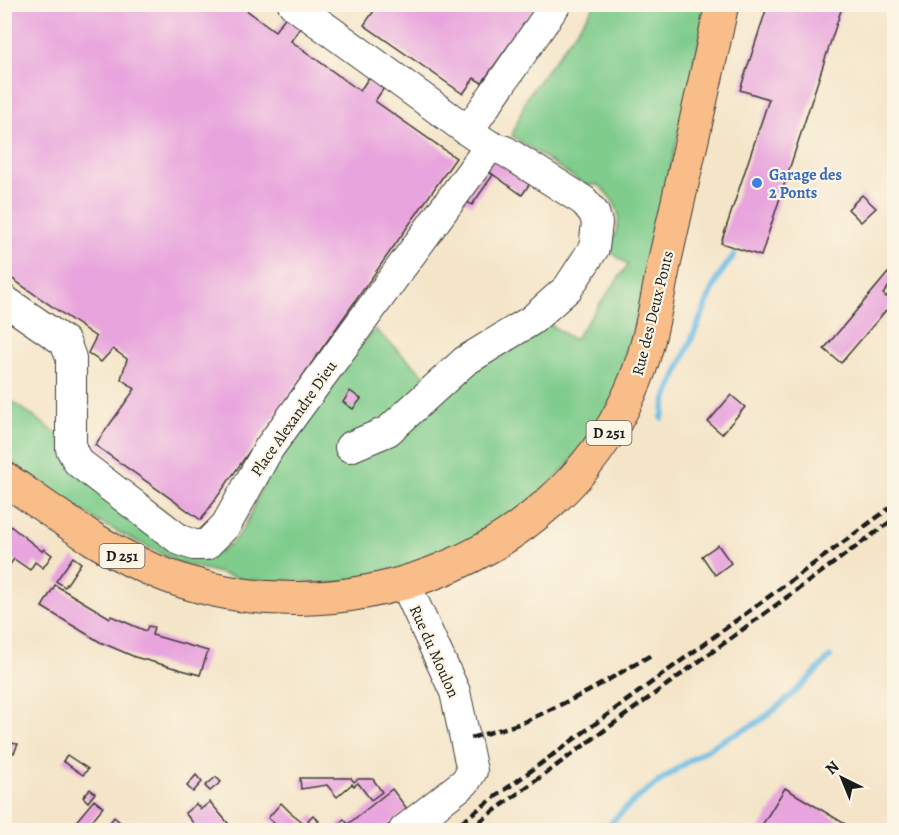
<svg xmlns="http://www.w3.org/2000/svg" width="899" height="835" font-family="Alegreya,serif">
	<rect width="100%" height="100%" fill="#fcf5e5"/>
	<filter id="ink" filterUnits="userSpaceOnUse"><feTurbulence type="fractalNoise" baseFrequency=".0167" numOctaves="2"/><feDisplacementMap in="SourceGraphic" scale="12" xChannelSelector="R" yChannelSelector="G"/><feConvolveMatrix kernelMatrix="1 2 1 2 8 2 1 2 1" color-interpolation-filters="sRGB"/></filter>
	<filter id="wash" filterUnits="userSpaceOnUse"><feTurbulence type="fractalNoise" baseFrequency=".008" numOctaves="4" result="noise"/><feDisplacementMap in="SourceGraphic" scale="24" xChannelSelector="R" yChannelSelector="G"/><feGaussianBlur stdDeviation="1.35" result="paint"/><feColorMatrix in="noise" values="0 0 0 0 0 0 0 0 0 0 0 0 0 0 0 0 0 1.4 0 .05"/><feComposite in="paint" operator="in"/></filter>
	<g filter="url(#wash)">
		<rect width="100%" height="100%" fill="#f4e5c9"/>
		<path fill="#7fcc8c" stroke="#4e7454" stroke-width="1.5" d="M595 5H708L624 371 599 426 557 477 496 527 412 567 338 583 246 580 177 562 97 521 5 457V396L220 552C251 532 255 496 272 466 297 418 340 371 375 329L439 389 543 320 574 340 628 265 608 250C624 219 623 209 599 185H585L512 136 527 97Z"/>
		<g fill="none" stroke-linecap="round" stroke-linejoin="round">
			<g stroke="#69bbe4" stroke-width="6">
				<polyline points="662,418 666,399 718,277 734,255"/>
				<path d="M606 830C625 802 687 761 718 743 731 735 746 730 758 722 785 703 807 681 830 657"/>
			</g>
		</g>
		<g id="blocks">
			<g fill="#e8a4dd">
				<polygon points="4,4 238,4 275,31 287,15 302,25 291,41 360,91 371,74 386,85 375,101 456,158 201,520 95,445 135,389 121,379 127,359 113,349 101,362 88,353 96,337 4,273"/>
				<polygon points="371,4 538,4 482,83 474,78 463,94 364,25 376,8"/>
				<polygon points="768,4 843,4 761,256 721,243 769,99 740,90"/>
				<polygon points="492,155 531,182 522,195 484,168"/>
				<polygon points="484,169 493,175 472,205 462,199"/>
				<polygon points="862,195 876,208 861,222 848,209"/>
				<polygon points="888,273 894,280 883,294 886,297 894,287 894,301 841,363 824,349"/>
				<polygon points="350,391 361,399 353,409 343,402"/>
				<polygon points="731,395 745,407 722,434 708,422"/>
				<polygon points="4,521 42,551 44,549 52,555 43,568 35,562 30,570 14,559 9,566 4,563"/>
				<polygon points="718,545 731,563 715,575 702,556"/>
				<polygon points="73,557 81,563 65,587 56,581"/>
				<polygon points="55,585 110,618 111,616 146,631 148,626 154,627 152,635 208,651 200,675 135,657 100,642 42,607"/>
				<polygon points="5,742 18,744 14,753 4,748"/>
				<polygon points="67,755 88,769 83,775 63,761"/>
				<polygon points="196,775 202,782 193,792 187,786"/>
				<polygon points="216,777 221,782 210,791 205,786"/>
				<polygon points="300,778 351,778 354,782 358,779 373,779 382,792 371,800 358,783 354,786 352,784 337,797 327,785 301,789"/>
				<polygon points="785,788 855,830 759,830"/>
				<polygon points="90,789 95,793 88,802 83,797"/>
				<polygon points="392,789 408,810 382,830 332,829 344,819 348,824"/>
				<polygon points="94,800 103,807 86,828 89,830 69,830"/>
				<polygon points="210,802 233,829 230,830 199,830 185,813 196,804 201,809"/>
				<polygon points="281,803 290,812 313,830 282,830 268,818"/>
				<polygon points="313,815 319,821 313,826 308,820"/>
				<polygon points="114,817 126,827 122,830 112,830 107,826"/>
			</g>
		</g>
	</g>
	<g filter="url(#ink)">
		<use href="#blocks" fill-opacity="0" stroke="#3c3a36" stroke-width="1.5"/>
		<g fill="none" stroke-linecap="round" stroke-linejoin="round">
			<defs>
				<g id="minor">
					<polyline points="293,4 468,131 556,4"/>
					<polyline points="4,300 65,342 71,358 71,449 78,462 180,540 194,545 206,545 226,525 269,448 490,146 468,131"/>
					<polyline points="350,447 388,431 465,361 532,320 568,288 594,248 597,223 594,213 584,201 505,151 490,146"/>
					<polyline points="404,830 465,782 472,771 455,692 405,583"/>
				</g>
				<path id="major" d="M4 478C56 514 106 553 165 575 337 641 554 564 630 393 650 351 656 301 666 255 685 172 704 88 722 4"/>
			</defs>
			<use href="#minor" stroke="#3c3a36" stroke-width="32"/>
			<use href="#major" stroke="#3c3a36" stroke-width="35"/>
			<use href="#minor" stroke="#fff" stroke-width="30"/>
			<use href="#major" stroke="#f8bd89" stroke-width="33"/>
			<g stroke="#1c1c1c" stroke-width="4.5" stroke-dasharray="9 4.5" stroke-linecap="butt">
				<polyline points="471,738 522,723 587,692 653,654"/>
				<polyline points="450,830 894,505"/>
				<polyline points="468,830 894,519"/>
			</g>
		</g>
	</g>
	<circle fill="#3f7fe0" stroke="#fcf5e5" stroke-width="2" cx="757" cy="183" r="6"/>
	<g text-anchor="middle" stroke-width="4.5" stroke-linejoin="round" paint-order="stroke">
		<g fill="#fcf5e5" stroke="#5f5d58" stroke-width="1.5">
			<rect x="586.5" y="421" width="45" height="24" rx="4.5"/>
			<rect x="99.5" y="544" width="45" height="24" rx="4.5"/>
		</g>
		<g font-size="15" font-weight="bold" fill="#1c1c1c">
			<text x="609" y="438">D 251</text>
			<text x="122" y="561">D 251</text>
		</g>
		<g font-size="16" font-weight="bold" fill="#366cbe" stroke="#fcf5e5" text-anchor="start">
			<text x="769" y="180">Garage des<tspan x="769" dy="18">2 Ponts</tspan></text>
		</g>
		<g font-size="16" fill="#1c1c1c" stroke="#fcf5e5">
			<text transform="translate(652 313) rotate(-76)" y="6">Rue des Deux Ponts</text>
			<text transform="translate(293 418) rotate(-55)" y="6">Place Alexandre Dieu</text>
			<text transform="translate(435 651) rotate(66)" y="6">Rue du Moulon</text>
		</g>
	</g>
	<rect width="899" height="835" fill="none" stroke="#fcf5e5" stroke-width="24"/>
	<g transform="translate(842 778) rotate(317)" stroke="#fcf5e5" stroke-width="4.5" paint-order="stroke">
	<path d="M0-4.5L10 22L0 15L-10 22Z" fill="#1c1c1c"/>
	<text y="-9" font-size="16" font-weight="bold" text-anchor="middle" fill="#1c1c1c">N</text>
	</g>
</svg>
